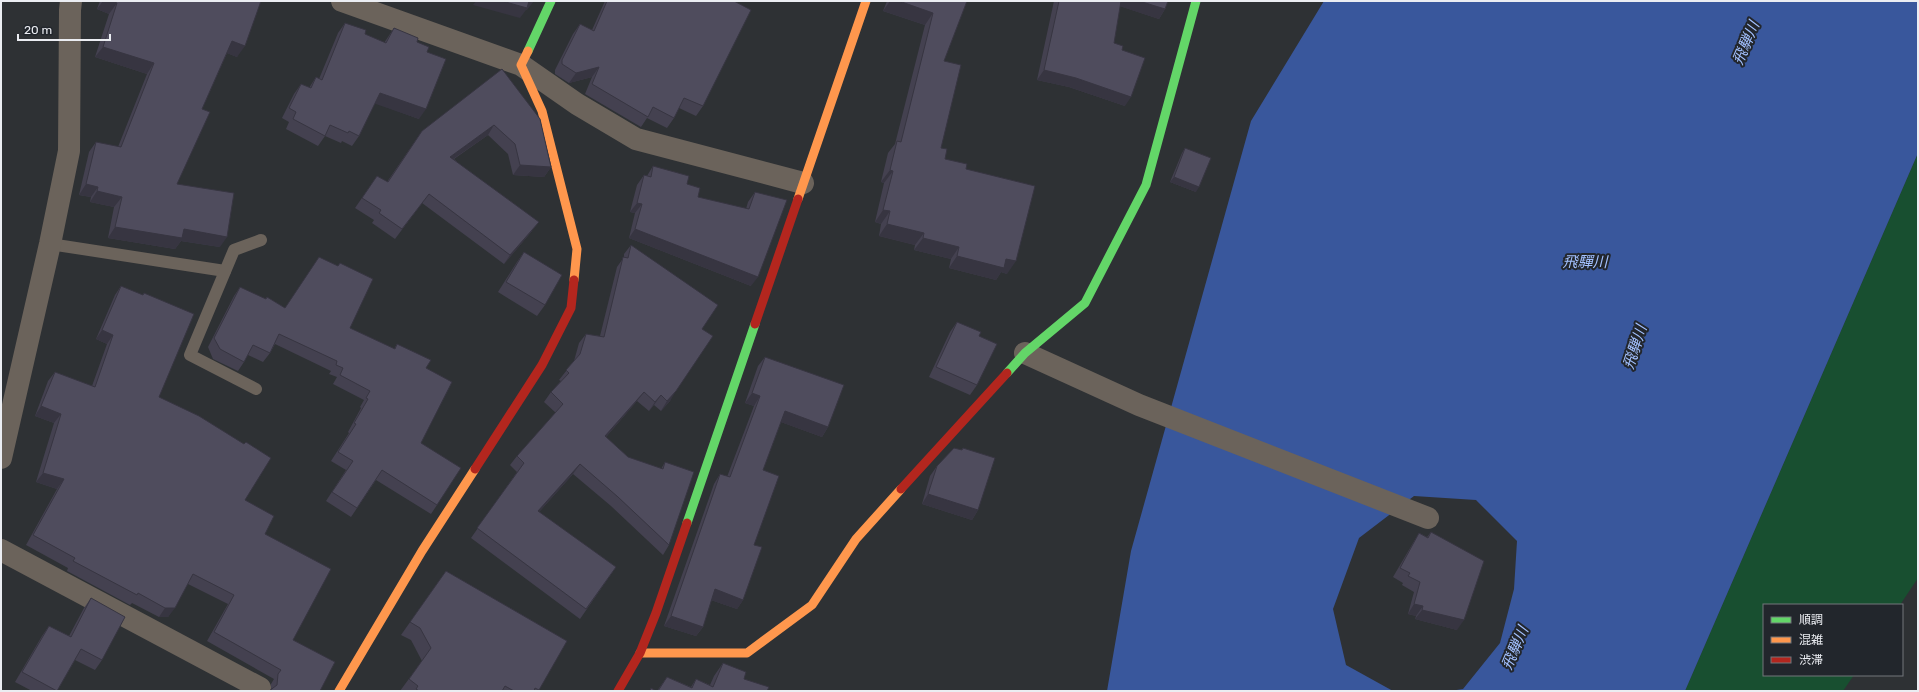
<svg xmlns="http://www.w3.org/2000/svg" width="1919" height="692" font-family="Rubik,'Noto Sans JP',sans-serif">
	<rect width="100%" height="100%" fill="#2e3134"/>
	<polygon fill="#184f30" points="1918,153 1918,578 1900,605 1764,605 1764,675 1854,675 1843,691 1685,691"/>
	<polygon fill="#39579c" points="1324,1 1918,1 1918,153 1685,691 1450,691 1463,689 1500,643 1514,589 1517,541 1476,500 1414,496 1359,538 1333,609 1346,665 1393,691 1107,691 1131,551 1251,121"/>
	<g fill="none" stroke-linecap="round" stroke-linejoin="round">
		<g stroke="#6b635b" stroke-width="12">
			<polyline points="50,244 225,271"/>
			<polyline points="256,389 190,355 234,250 261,240"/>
		</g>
		<g stroke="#6b635b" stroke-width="22">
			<polyline points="342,1 521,65 577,104 636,139 803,183"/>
			<polyline points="1025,353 1139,405 1428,518"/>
			<polyline points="1,458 50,244 69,151 70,10 71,1"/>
			<polyline points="1,550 260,688"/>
		</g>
		<g stroke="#63d668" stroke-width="9">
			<polyline points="528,51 551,1"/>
			<polyline points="1007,373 1025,353 1085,303 1146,185 1196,1"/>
			<polyline points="687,523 755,324"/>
		</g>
		<g stroke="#ff974d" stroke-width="9">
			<polyline points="528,51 521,65 542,111 577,249 574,280"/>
			<polyline points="798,199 866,1"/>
			<polyline points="640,653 747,653 812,605 856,539 901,489"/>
			<polyline points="339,691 422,551 475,469"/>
		</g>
		<g stroke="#b3261e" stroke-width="9">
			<polyline points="755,324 798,199"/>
			<polyline points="475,469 542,365 571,308 574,280"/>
			<polyline points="901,489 1007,373"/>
			<polyline points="618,691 640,653 656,613 687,523"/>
		</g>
	</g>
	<g fill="#444150">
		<polygon points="100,1 260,1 237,57 227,53 202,109 177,184 220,247 181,241 175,249 108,238 114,207 90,202 91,197 79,195 89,152 96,142 118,147 147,74 95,57 109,14 97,9"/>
		<polygon points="605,1 734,1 703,106 696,116 679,108 674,118 667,128 647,118 641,127 585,94 592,77 569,83 555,74 555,70 573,34 580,24 592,30"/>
		<polygon points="887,1 967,1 944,61 941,148 945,159 966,169 1007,274 1001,272 996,280 949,268 951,259 914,250 915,245 879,236 881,224 875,222 884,183 881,182 888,153 895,144 925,25 883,11"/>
		<polygon points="1054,1 1168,1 1165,9 1159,19 1120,6 1114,43 1122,50 1125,106 1069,87 1037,80"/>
		<polygon points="345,23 365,34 384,43 394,28 417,42 427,52 419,119 375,103 359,136 352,146 342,141 341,143 325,136 318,146 286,129 289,122 282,118 294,94 301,84 309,88 316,77 319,79 338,33"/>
		<polygon points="540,119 551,167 544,177 513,175 508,154 488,135 454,159 532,231 504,264 422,203 395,239 372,223 374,220 355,208 377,176 387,182 422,131"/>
		<polygon points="1185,148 1196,192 1170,182 1182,153"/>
		<polygon points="653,166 687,184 698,197 746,209 748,202 755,192 751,286 629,238 635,213 630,212 637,185 644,175 647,176"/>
		<polygon points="631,245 702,329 670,401 661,411 654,405 649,411 637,401 606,437 628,457 661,469 665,462 669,545 663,555 611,506 573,474 539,512 616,567 580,619 471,538 517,472 510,465 517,456 556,413 544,402 551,392 561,381 559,380 574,361 579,343 586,334 600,336 617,267 624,257 624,254"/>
		<polygon points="524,252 545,305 537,316 498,292 517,262"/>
		<polygon points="340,263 350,328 394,349 397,344 426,368 421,443 437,505 431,514 376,480 351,517 326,501 346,470 331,461 349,433 348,432 361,408 360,407 364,400 333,384 337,377 329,374 331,371 275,344 270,353 263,362 248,355 244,362 238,371 213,359 208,347 234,296 240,287 265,299 267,297 285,308 338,266"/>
		<polygon points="121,286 159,397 245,500 265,534 293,640 335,662 271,689 271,684 274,679 207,641 228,604 188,584 168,617 159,617 132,603 130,605 67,571 68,568 26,545 57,489 36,482 54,423 35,416 48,381 55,372 92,386 107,344 96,339 115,295"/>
		<polygon points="957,322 979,336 977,385 970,395 929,377 950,332"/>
		<polygon points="765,357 828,427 822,437 781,422 763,470 754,545 743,600 737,609 711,600 703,627 696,636 664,626 714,484 720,474 727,477 754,406 745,403 758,366"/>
		<polygon points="963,448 978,510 972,520 922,504 930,476 937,466 961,450"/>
		<polygon points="1431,532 1457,630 1415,619 1416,616 1408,614 1414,592 1402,585 1403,583 1393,577 1413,543 1419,533 1427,537"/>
		<polygon points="446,571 567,641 538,691 400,691 422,661 411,640 401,635"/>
		<polygon points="91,598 102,660 95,670 75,660 57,691 32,691 15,682 42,636 49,626 69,636 84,608"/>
		<polygon points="723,663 744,679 767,691 657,691 667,677 691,687 696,679 710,685 714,676"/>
	</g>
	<g fill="#373541">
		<polygon points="103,1 111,1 117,3 109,14 97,9"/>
		<polygon points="476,1 534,1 527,10 526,10 520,18 473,5"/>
		<polygon points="890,1 899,1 933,13 925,25 883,11"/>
		<polygon points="1119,1 1139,1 1165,9 1159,19 1116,5"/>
		<polygon points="232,41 245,46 237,57 224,52"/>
		<polygon points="103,47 154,63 147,74 95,57"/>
		<polygon points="599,67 592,77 569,83 576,73"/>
		<polygon points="1044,70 1076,78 1131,97 1125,106 1069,87 1037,80"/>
		<polygon points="380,93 426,109 419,119 373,103"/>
		<polygon points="494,125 488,135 443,166 450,157"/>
		<polygon points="520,165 551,167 544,177 513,175"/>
		<polygon points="890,170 893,171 884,183 881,182"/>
		<polygon points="1174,177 1199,187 1196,192 1170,182"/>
		<polygon points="86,184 98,187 91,197 79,195"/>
		<polygon points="97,191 122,197 114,207 90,202"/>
		<polygon points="637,203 642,204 635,213 630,212"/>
		<polygon points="883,210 890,211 881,224 875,222"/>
		<polygon points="539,222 532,231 504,264 510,255"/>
		<polygon points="887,224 924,233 915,245 879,236"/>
		<polygon points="115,227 184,229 227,237 220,247 181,241 175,249 108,238"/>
		<polygon points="635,229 758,277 751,286 629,238"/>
		<polygon points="923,238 959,247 951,259 914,250"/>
		<polygon points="957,256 1006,259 1016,261 1007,274 1001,272 996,280 949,268"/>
		<polygon points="102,330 113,335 107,344 96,339"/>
		<polygon points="676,391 670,401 661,411 667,401"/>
		<polygon points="644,392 637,401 599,445 605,436"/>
		<polygon points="752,393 760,396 754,406 745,403"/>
		<polygon points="661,395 654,405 649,411 655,402"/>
		<polygon points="41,406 61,414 54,423 35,416"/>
		<polygon points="785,411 828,427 822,437 778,421"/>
		<polygon points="580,464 573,474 531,521 538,511"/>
		<polygon points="43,473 64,479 57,489 36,482"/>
		<polygon points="928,494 978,510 972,520 922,504"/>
		<polygon points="715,589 743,600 737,609 708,599"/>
		<polygon points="1414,604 1423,606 1416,616 1408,614"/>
		<polygon points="165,608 175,608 168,617 159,617"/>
		<polygon points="1422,610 1464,620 1457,630 1415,619"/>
		<polygon points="671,616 703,627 696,636 664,626"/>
	</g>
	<g fill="#4f4c5d" stroke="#373541">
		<polygon points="111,1 261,1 245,46 232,41 202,109 210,112 177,184 234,193 227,237 184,229 182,238 115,227 122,197 97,191 98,187 86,184 96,142 121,147 154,63 103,47 117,3"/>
		<polygon points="502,1 529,1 527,8"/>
		<polygon points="607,1 734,1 751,10 703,106 684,98 674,118 653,107 648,117 592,84 599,67 576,73 562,64 562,60 580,24 594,31"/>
		<polygon points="899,1 967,1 944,61 961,65 941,148 947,149 945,159 967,164 966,169 1035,186 1016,261 1006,259 1004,268 957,256 959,247 923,238 924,233 887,224 890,211 883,210 893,171 890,170 897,141 901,142 933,13"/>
		<polygon points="1059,1 1121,1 1114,43 1123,46 1122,50 1145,58 1131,97 1076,78 1044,70"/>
		<polygon points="1139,1 1168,1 1165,9"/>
		<polygon points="345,23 366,30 365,34 386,43 394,28 418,38 417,42 429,47 427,52 446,59 426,109 380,93 359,136 349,131 348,133 330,125 325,136 293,119 296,112 289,108 301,84 311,88 316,77 322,80"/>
		<polygon points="502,69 540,119 551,167 520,165 515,144 494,125 450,157 539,222 510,255 429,194 402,229 379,213 381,210 362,198 377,176 388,182 422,131"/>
		<polygon points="1185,148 1211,158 1199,187 1174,177"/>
		<polygon points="653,166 689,176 687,184 700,188 698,197 749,209 755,192 787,200 758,277 635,229 642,204 637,203 644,175 651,177"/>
		<polygon points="631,245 718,305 702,329 713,336 676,391 667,401 661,395 655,402 644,392 605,436 628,457 663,469 665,462 694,472 669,545 618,497 580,464 538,511 616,567 586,609 477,528 524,463 517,456 563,404 551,392 569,373 566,370 580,354 586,334 604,337 623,257 628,258"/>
		<polygon points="524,252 562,275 545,305 506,282"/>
		<polygon points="319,257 338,266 340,263 373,279 350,328 395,349 397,344 431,360 426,368 452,382 421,443 461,468 437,505 382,470 357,508 332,492 353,461 338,452 356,424 354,423 368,399 366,398 370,391 340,375 343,368 336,365 337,361 279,334 270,353 253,345 244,362 220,349 214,338 240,287 266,299 267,297 285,308"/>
		<polygon points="121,286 143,295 144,293 194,314 159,397 199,416 244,444 246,442 271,458 245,500 274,516 265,534 331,569 293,640 335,662 320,691 269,691 277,685 278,674 281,670 214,632 234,595 193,574 175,608 165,608 138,593 137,595 73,561 75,558 33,535 64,479 43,473 61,414 41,406 55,372 95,387 113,335 102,330"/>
		<polygon points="957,322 981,332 979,336 997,344 977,385 936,367"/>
		<polygon points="765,357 844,385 828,427 785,411 763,470 779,476 754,545 762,547 743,600 715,589 703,627 671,616 720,474 730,477 760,396 752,393"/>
		<polygon points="954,448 962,450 963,448 995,458 978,510 928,494 937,466"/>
		<polygon points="1431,532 1484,561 1464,620 1422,610 1423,606 1414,604 1420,582 1408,576 1410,573 1400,568 1419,533 1428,538"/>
		<polygon points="446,571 567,641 539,690 535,688 534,691 514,691 505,686 502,691 419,691 416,689 418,686 409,679 431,648 420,628 410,622"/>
		<polygon points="91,598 125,617 102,660 81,649 57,691 22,672 49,626 71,637"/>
		<polygon points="723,663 746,672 744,679 769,687 767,691 658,691 667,677 692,688 696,679 713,687"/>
		<polygon points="651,688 656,691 650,691"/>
	</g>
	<g text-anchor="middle" stroke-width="4" stroke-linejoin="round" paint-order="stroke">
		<g font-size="15" font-style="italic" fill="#a3c1ff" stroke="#22262c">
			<text transform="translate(1746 43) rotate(-67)" y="5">飛騨川</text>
			<text x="1585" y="267">飛驒川</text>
			<text transform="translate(1635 347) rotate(-72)" y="5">飛騨川</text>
			<text transform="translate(1515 648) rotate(-67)" y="5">飛騨川</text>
		</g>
	</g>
	<rect width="1919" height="692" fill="none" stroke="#ebedf2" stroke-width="4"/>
	<rect x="1763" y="604" width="140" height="72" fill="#22262c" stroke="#72767b"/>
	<rect x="1771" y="617" width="20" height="6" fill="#63d668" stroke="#72767b"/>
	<text x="1799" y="624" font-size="12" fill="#ebedf2">順調</text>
	<rect x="1771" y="637" width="20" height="6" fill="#ff974d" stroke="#72767b"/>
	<text x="1799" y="644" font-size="12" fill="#ebedf2">混雑</text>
	<rect x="1771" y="657" width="20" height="6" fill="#b3261e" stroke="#72767b"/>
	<text x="1799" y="664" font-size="12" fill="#ebedf2">渋滞</text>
	<path d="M18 34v6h92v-6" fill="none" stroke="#ebedf2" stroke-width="2"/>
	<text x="24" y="34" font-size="12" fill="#ebedf2" stroke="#22262c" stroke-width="3" paint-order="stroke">20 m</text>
</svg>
